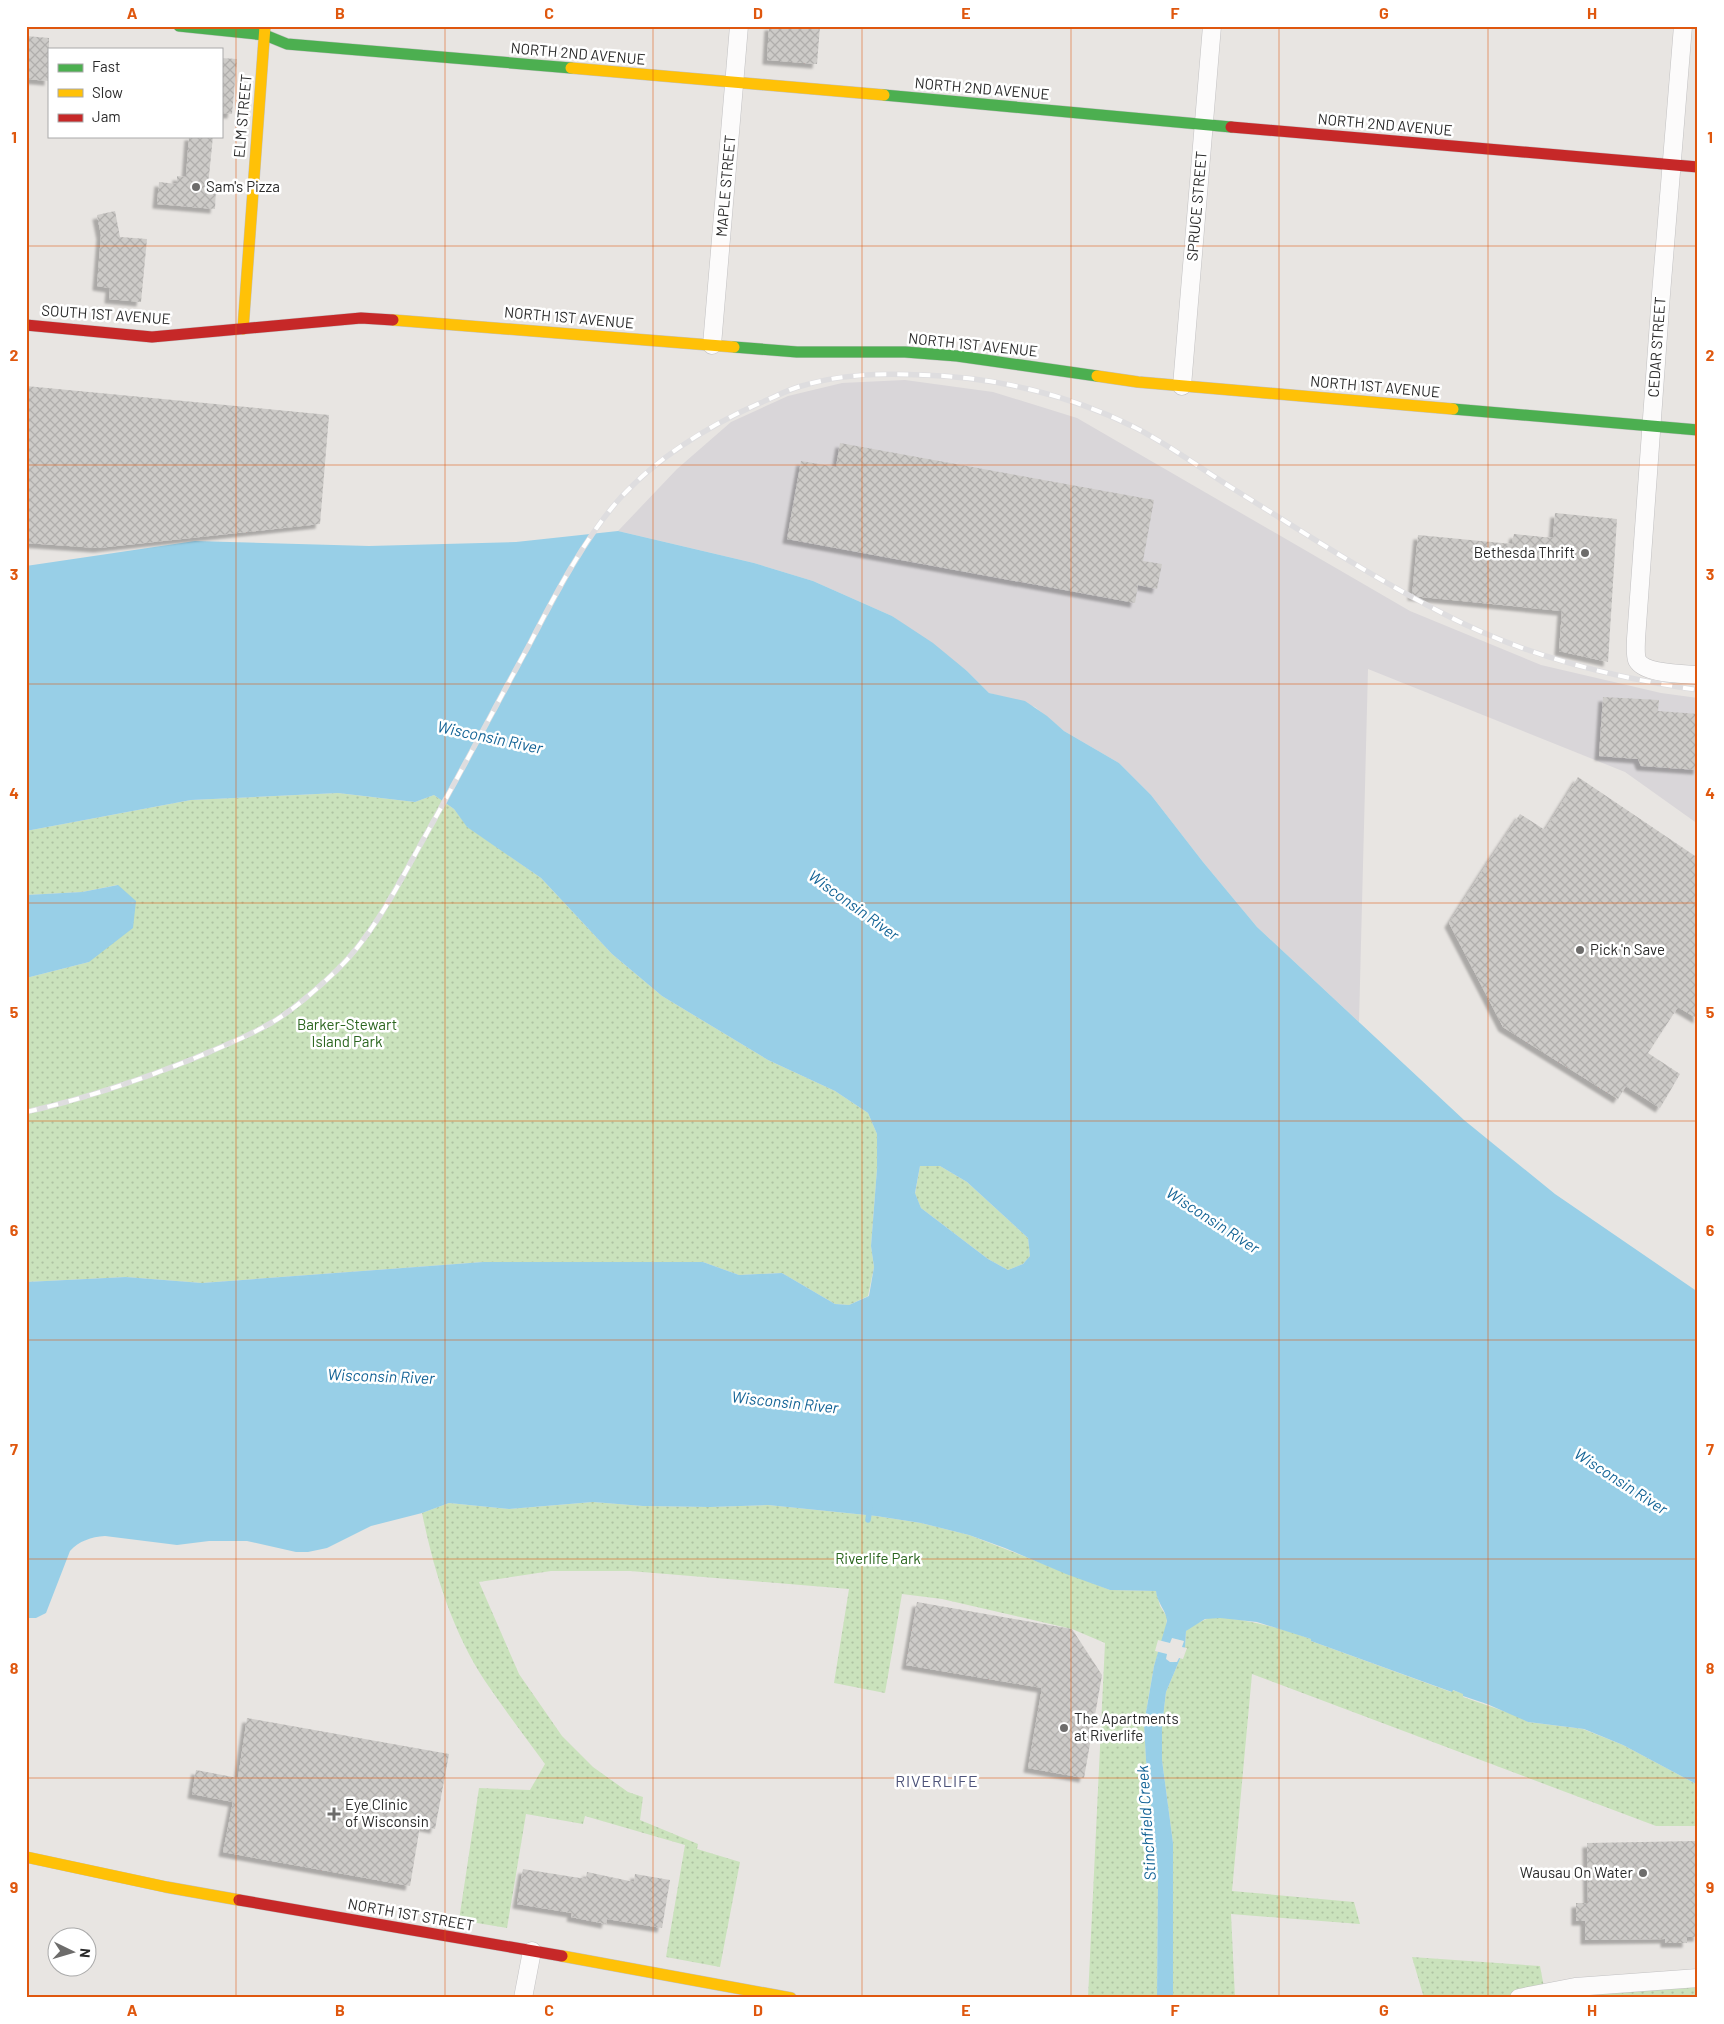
<svg xmlns="http://www.w3.org/2000/svg" width="1724" height="2024" font-family="Barlow,sans-serif">
	<defs>
		<pattern id="green-dots" width="8" height="8" patternUnits="userSpaceOnUse" patternTransform="scale(1.25)"><rect width="8" height="8" fill="#cae2bc"/><path d="M2 2h.1M6 6h.1" fill="none" stroke="#aec2a2" stroke-width="1.8" stroke-linecap="round"/></pattern>
		<pattern id="building-cross-hatch" width="8" height="8" patternUnits="userSpaceOnUse" patternTransform="scale(1.25)"><rect width="8" height="8" fill="#cdcbc8"/><path d="M0 0l8 8M0 8l8-8" fill="none" stroke="#b0aeac"/></pattern>
		<filter id="shadow"><feDropShadow dx="-4.5" dy="4.5" stdDeviation="1" flood-color="#0004"/></filter>
	</defs>
	<rect width="100%" height="100%" fill="#e8e5e2"/>
	<polygon fill="#d9d6d9" points="905,380 993,392 1077,418 1410,611 1541,665 1661,693 1698,698 1698,824 1625,772 1368,669 1359,1022 1257,927 1203,862 1151,795 1119,763 1064,731 1035,707 989,693 967,671 892,616 813,581 754,563 618,531 677,469 731,422 788,396 842,383"/>
	<g fill="url(#green-dots)">
		<polygon points="338,793 415,802 434,795 454,809 468,827 541,878 612,954 662,996 768,1060 835,1091 868,1113 877,1134 877,1169 871,1246 874,1267 868,1296 849,1305 835,1304 782,1273 739,1275 703,1262 483,1262 202,1283 126,1277 26,1282 26,978 89,962 117,885 82,892 26,895 26,831 191,800"/>
		<polygon points="920,1166 940,1166 967,1182 1028,1238 1030,1256 1023,1264 1008,1270 988,1259 921,1208 915,1194"/>
		<path d="M593 1502 643 1506 710 1507 768 1505 876 1516 921 1523 969 1535 1110 1590 1156 1591 1160 1606 1167 1617 1166 1628 1154 1666 1144 1723 1146 1760 1158 1873 1157 1998H1088L1105 1643 1072 1629 942 1599 902 1594 885 1693 834 1683 849 1589 630 1571H551L479 1582 519 1674 562 1736 593 1767 628 1792 643 1797 640 1820 698 1844 697 1849 740 1862 720 1967 666 1957 685 1845 585 1816 583 1824 526 1814 507 1928 459 1920 479 1788 530 1790 545 1764C525 1737 504 1709 485 1681 452 1631 434 1571 422 1513L449 1503 509 1509Z"/>
		<path d="M1211 1617C1246 1619 1279 1627 1311 1639V1641L1451 1692 1452 1690 1464 1694 1463 1697 1515 1715 1528 1722 1583 1729 1623 1745 1698 1785V1826H1656L1252 1674 1232 1891 1354 1902 1360 1924 1231 1914 1235 1998H1173V1843L1162 1760V1726L1166 1692 1185 1647 1186 1631 1191 1626Z"/>
		<polygon points="1412,1957 1540,1966 1546,1998 1424,1998"/>
		<polygon points="1698,1986 1698,1998 1560,1998 1571,1996"/>
	</g>
	<g fill="#98cfe7" fill-rule="evenodd">
		<path d="M618 531 754 563 813 581 892 616 933 643 967 671 989 693 1025 701 1047 716 1064 731 1119 763 1151 795 1203 862 1257 927 1464 1120 1555 1194 1698 1292V1785L1623 1745 1584 1729 1528 1722 1487 1704 1463 1696V1694L1453 1690 1452 1692 1311 1641V1639L1257 1622 1220 1618 1205 1619 1186 1631 1185 1647 1166 1692 1162 1726V1760L1173 1843V1998H1157L1158 1873 1146 1760 1144 1724 1154 1666 1167 1621C1166 1610 1157 1603 1156 1591L1110 1590 1066 1574 1005 1548 969 1535 921 1523 876 1516 768 1505 710 1507 643 1506 593 1502 509 1509 449 1503 422 1513 371 1526 327 1548 308 1552H296L247 1541H209L177 1545 105 1536C91 1537 79 1541 70 1551L46 1613 36 1618H26V1282L126 1277 202 1283 483 1262H703L739 1275 782 1273 835 1304 849 1305 869 1296 874 1267 871 1246 877 1169V1134L868 1113 835 1091 768 1060 662 996 612 954 541 878 467 827 454 809 434 795 415 802 338 793 191 800 26 831V566L195 541 369 546 516 542ZM920 1166H940L967 1182 1028 1238 1030 1256 1023 1264 1008 1270 988 1259 921 1208 915 1193Z"/>
		<polygon points="118,885 136,901 133,928 89,962 26,978 26,895 82,892"/>
	</g>
	<polygon fill="#e8e5e2" points="1172,1638 1184,1641 1182,1647 1187,1648 1183,1659 1179,1658 1177,1662 1170,1662 1166,1659 1167,1654 1155,1651 1158,1640 1170,1643"/>
	<g fill="none" stroke-linecap="round" stroke-linejoin="round">
		<polyline stroke="#98cfe7" stroke-width="5.5" points="868,1520 870,1507"/>
	</g>
	<g fill="url(#building-cross-hatch)" filter="url(#shadow)">
		<polygon points="769,26 820,26 817,64 767,60"/>
		<polygon points="26,36 49,38 49,81 26,79"/>
		<polygon points="221,58 237,59 232,114 221,113"/>
		<polygon points="189,136 213,136 208,186 216,187 215,209 157,204 159,182 177,184 177,176 186,177"/>
		<polygon points="115,211 120,237 147,239 141,302 109,299 110,288 97,286 101,235 97,215"/>
		<polygon points="26,386 329,415 320,524 98,548 26,543"/>
		<polygon points="840,443 1154,500 1143,561 1162,564 1157,589 1138,585 1135,603 787,539 801,461 836,467"/>
		<polygon points="1555,513 1617,519 1608,662 1559,651 1562,611 1412,596 1418,535 1512,544 1514,534 1553,538"/>
		<polygon points="1603,697 1659,700 1658,711 1698,714 1698,770 1641,766 1638,759 1599,756"/>
		<polygon points="1578,777 1698,858 1698,1019 1678,1007 1648,1053 1680,1074 1660,1108 1626,1086 1618,1099 1503,1027 1449,923 1488,862 1520,814 1545,830"/>
		<polygon points="917,1602 1072,1629 1102,1675 1084,1778 1028,1768 1042,1688 906,1665"/>
		<polygon points="247,1718 449,1754 435,1829 420,1826 410,1886 223,1852 233,1802 192,1794 196,1770 238,1778"/>
		<polygon points="1698,1841 1698,1937 1687,1937 1687,1943 1665,1943 1665,1939 1585,1940 1585,1921 1576,1921 1576,1903 1588,1903 1587,1843"/>
		<polygon points="523,1869 586,1879 587,1872 634,1882 635,1874 670,1880 662,1928 607,1919 606,1924 571,1917 572,1913 517,1904"/>
	</g>
	<g fill="none" stroke-linecap="round" stroke-linejoin="round">
		<defs>
			<g id="street">
				<path d="M1683 26 1661 294 1636 639C1636 645 1635 654 1637 660 1644 674 1683 674 1698 675"/>
				<polyline points="712,345 739,26"/>
				<polyline points="1182,386 1212,26"/>
				<polyline points="523,1998 532,1951"/>
				<polyline points="1519,1998 1575,1987 1698,1978"/>
			</g>
			<g id="fast">
				<polyline points="179,26 265,35 287,44 571,68"/>
				<polyline points="884,95 1231,127"/>
				<polyline points="734,347 797,352 905,352 957,356 1097,376"/>
				<polyline points="1453,409 1698,430"/>
			</g>
			<g id="slow">
				<polyline points="571,68 884,95"/>
				<polyline points="393,320 734,347"/>
				<polyline points="243,329 265,26"/>
				<polyline points="1097,376 1138,382 1453,409"/>
				<polyline points="26,1857 166,1887 239,1900"/>
				<polyline points="562,1956 791,1998"/>
			</g>
			<g id="jam">
				<polyline points="1231,127 1698,167"/>
				<polyline points="26,325 152,337 361,318 393,320"/>
				<polyline points="239,1900 562,1956"/>
			</g>
		</defs>
		<use href="#street" stroke="#c2c1c2" stroke-width="19"/>
		<use href="#fast" stroke="#c2c1c2" stroke-width="12"/>
		<use href="#slow" stroke="#c2c1c2" stroke-width="12"/>
		<use href="#jam" stroke="#c2c1c2" stroke-width="12"/>
		<use href="#street" stroke="#fcfbfb" stroke-width="18"/>
		<use href="#fast" stroke="#4caf50" stroke-width="11"/>
		<use href="#slow" stroke="#ffc107" stroke-width="11"/>
		<use href="#jam" stroke="#c62828" stroke-width="11"/>
		<defs>
			<path id="rail" d="M26 1112C84 1099 140 1080 195 1058 221 1047 247 1037 271 1023 295 1009 317 989 337 970 374 934 398 885 423 840 459 776 493 711 528 647 554 597 584 538 622 496 661 455 708 426 760 403 773 398 785 391 798 387 839 374 880 373 923 375 995 377 1070 395 1134 427 1168 444 1200 468 1232 488 1303 532 1373 578 1448 616 1526 656 1611 677 1698 690"/>
		</defs>
		<use href="#rail" stroke="#dedddf" stroke-width="5.5"/>
		<use href="#rail" stroke="#fff" stroke-width="4" stroke-dasharray="11" stroke-linecap="butt"/>
	</g>
	<path fill="none" stroke="#df570e" stroke-width="1" stroke-opacity="0.55" d="M236 26V1998M445 26V1998M653 26V1998M862 26V1998M1071 26V1998M1279 26V1998M1488 26V1998M26 246H1698M26 465H1698M26 684H1698M26 903H1698M26 1121H1698M26 1340H1698M26 1559H1698M26 1778H1698"/>
	<g fill="#6d6c6b" stroke="#fff" stroke-width="2">
		<circle cx="196" cy="187" r="5"/>
		<circle cx="1585" cy="553" r="5"/>
		<circle cx="1580" cy="950" r="5"/>
		<circle cx="1064" cy="1728" r="5"/>
		<path d="M331.5 1806.5h5v5h5v5h-5v5h-5v-5h-5v-5h5z"/>
		<circle cx="1643" cy="1873" r="5"/>
	</g>
	<g text-anchor="middle" stroke-width="5" stroke-linejoin="round" paint-order="stroke">
		<g font-size="15" fill="#2b2b2b" stroke="#fff">
			<text transform="translate(578 54) rotate(5)" y="5">NORTH 2ND AVENUE</text>
			<text transform="translate(982 89) rotate(5)" y="5">NORTH 2ND AVENUE</text>
			<text transform="translate(243 116) rotate(-85)" y="5">ELM STREET</text>
			<text transform="translate(1385 125) rotate(5)" y="5">NORTH 2ND AVENUE</text>
			<text transform="translate(726 186) rotate(-85)" y="5">MAPLE STREET</text>
			<text transform="translate(1197 206) rotate(-85)" y="5">SPRUCE STREET</text>
			<text transform="translate(106 315) rotate(4)" y="5">SOUTH 1ST AVENUE</text>
			<text transform="translate(569 318) rotate(5)" y="5">NORTH 1ST AVENUE</text>
			<text transform="translate(973 345) rotate(6)" y="5">NORTH 1ST AVENUE</text>
			<text transform="translate(1657 347) rotate(-86)" y="5">CEDAR STREET</text>
			<text transform="translate(1375 387) rotate(5)" y="5">NORTH 1ST AVENUE</text>
			<text transform="translate(411 1915) rotate(10)" y="5">NORTH 1ST STREET</text>
		</g>
		<g font-size="15" fill="#2b2b2b" stroke="#fff" text-anchor="start">
			<text x="206" y="192">Sam's Pizza</text>
			<text x="1575" y="558" text-anchor="end">Bethesda Thrift</text>
			<text x="1590" y="955">Pick 'n Save</text>
			<text x="1074" y="1724">The Apartments<tspan x="1074" dy="17">at Riverlife</tspan></text>
			<text x="345" y="1810">Eye Clinic<tspan x="345" dy="17">of Wisconsin</tspan></text>
			<text x="1633" y="1878" text-anchor="end">Wausau On Water</text>
		</g>
		<g font-size="15" fill="#2a651e" stroke="#fff">
			<text x="347" y="1030">Barker-Stewart<tspan x="347" dy="17">Island Park</tspan></text>
			<text x="878" y="1564">Riverlife Park</text>
		</g>
		<g font-size="16" font-style="italic" fill="#146496" stroke="#fff">
			<text transform="translate(490 737) rotate(12)" y="6">Wisconsin River</text>
			<text transform="translate(854 905) rotate(36)" y="6">Wisconsin River</text>
			<text transform="translate(1213 1220) rotate(33)" y="6">Wisconsin River</text>
			<text transform="translate(381 1376) rotate(2)" y="6">Wisconsin River</text>
			<text transform="translate(785 1402) rotate(6)" y="6">Wisconsin River</text>
			<text transform="translate(1621 1481) rotate(33)" y="6">Wisconsin River</text>
			<text transform="translate(1146 1823) rotate(-94)" y="6">Stinchfield Creek</text>
		</g>
		<g font-size="16" letter-spacing="1" fill="#4d537a" stroke="#fff">
			<text x="937" y="1787">RIVERLIFE</text>
		</g>
	</g>
	<rect width="1724" height="2024" fill="none" stroke="#ffffff" stroke-width="55"/>
	<rect x="48" y="48" width="175" height="90" fill="#ffffff" stroke="#aaaaaa"/>
	<rect x="58" y="64" width="25" height="8" fill="#4caf50" stroke="#aaaaaa"/>
	<text x="92" y="72" font-size="15" fill="#2b2b2b">Fast</text>
	<rect x="58" y="89" width="25" height="8" fill="#ffc107" stroke="#aaaaaa"/>
	<text x="92" y="98" font-size="15" fill="#2b2b2b">Slow</text>
	<rect x="58" y="114" width="25" height="8" fill="#c62828" stroke="#aaaaaa"/>
	<text x="92" y="122" font-size="15" fill="#2b2b2b">Jam</text>
	<g transform="translate(72 1952) rotate(95)"><circle r="24" fill="#ffffff" stroke="#aaaaaa"/>
	<path d="M0-4L9 19L0 12L-9 19Z" fill="#6d6c6b"/>
	<text y="-8" font-size="14" font-weight="bold" text-anchor="middle" fill="#2b2b2b">N</text>
	</g>
	<rect x="28" y="28" width="1668" height="1968" fill="none" stroke="#df570e" stroke-width="2"/>
	<g font-size="16" text-anchor="middle" font-weight="bold" fill="#df570e">
		<text x="132" y="19">A</text>
		<text x="340" y="19">B</text>
		<text x="549" y="19">C</text>
		<text x="758" y="19">D</text>
		<text x="966" y="19">E</text>
		<text x="1175" y="19">F</text>
		<text x="1384" y="19">G</text>
		<text x="1592" y="19">H</text>
		<text x="14" y="143">1</text>
		<text x="1710" y="143">1</text>
		<text x="14" y="361">2</text>
		<text x="1710" y="361">2</text>
		<text x="14" y="580">3</text>
		<text x="1710" y="580">3</text>
		<text x="14" y="799">4</text>
		<text x="1710" y="799">4</text>
		<text x="14" y="1018">5</text>
		<text x="1710" y="1018">5</text>
		<text x="14" y="1236">6</text>
		<text x="1710" y="1236">6</text>
		<text x="14" y="1455">7</text>
		<text x="1710" y="1455">7</text>
		<text x="14" y="1674">8</text>
		<text x="1710" y="1674">8</text>
		<text x="14" y="1893">9</text>
		<text x="1710" y="1893">9</text>
		<text x="132" y="2016">A</text>
		<text x="340" y="2016">B</text>
		<text x="549" y="2016">C</text>
		<text x="758" y="2016">D</text>
		<text x="966" y="2016">E</text>
		<text x="1175" y="2016">F</text>
		<text x="1384" y="2016">G</text>
		<text x="1592" y="2016">H</text>
	</g>
</svg>
